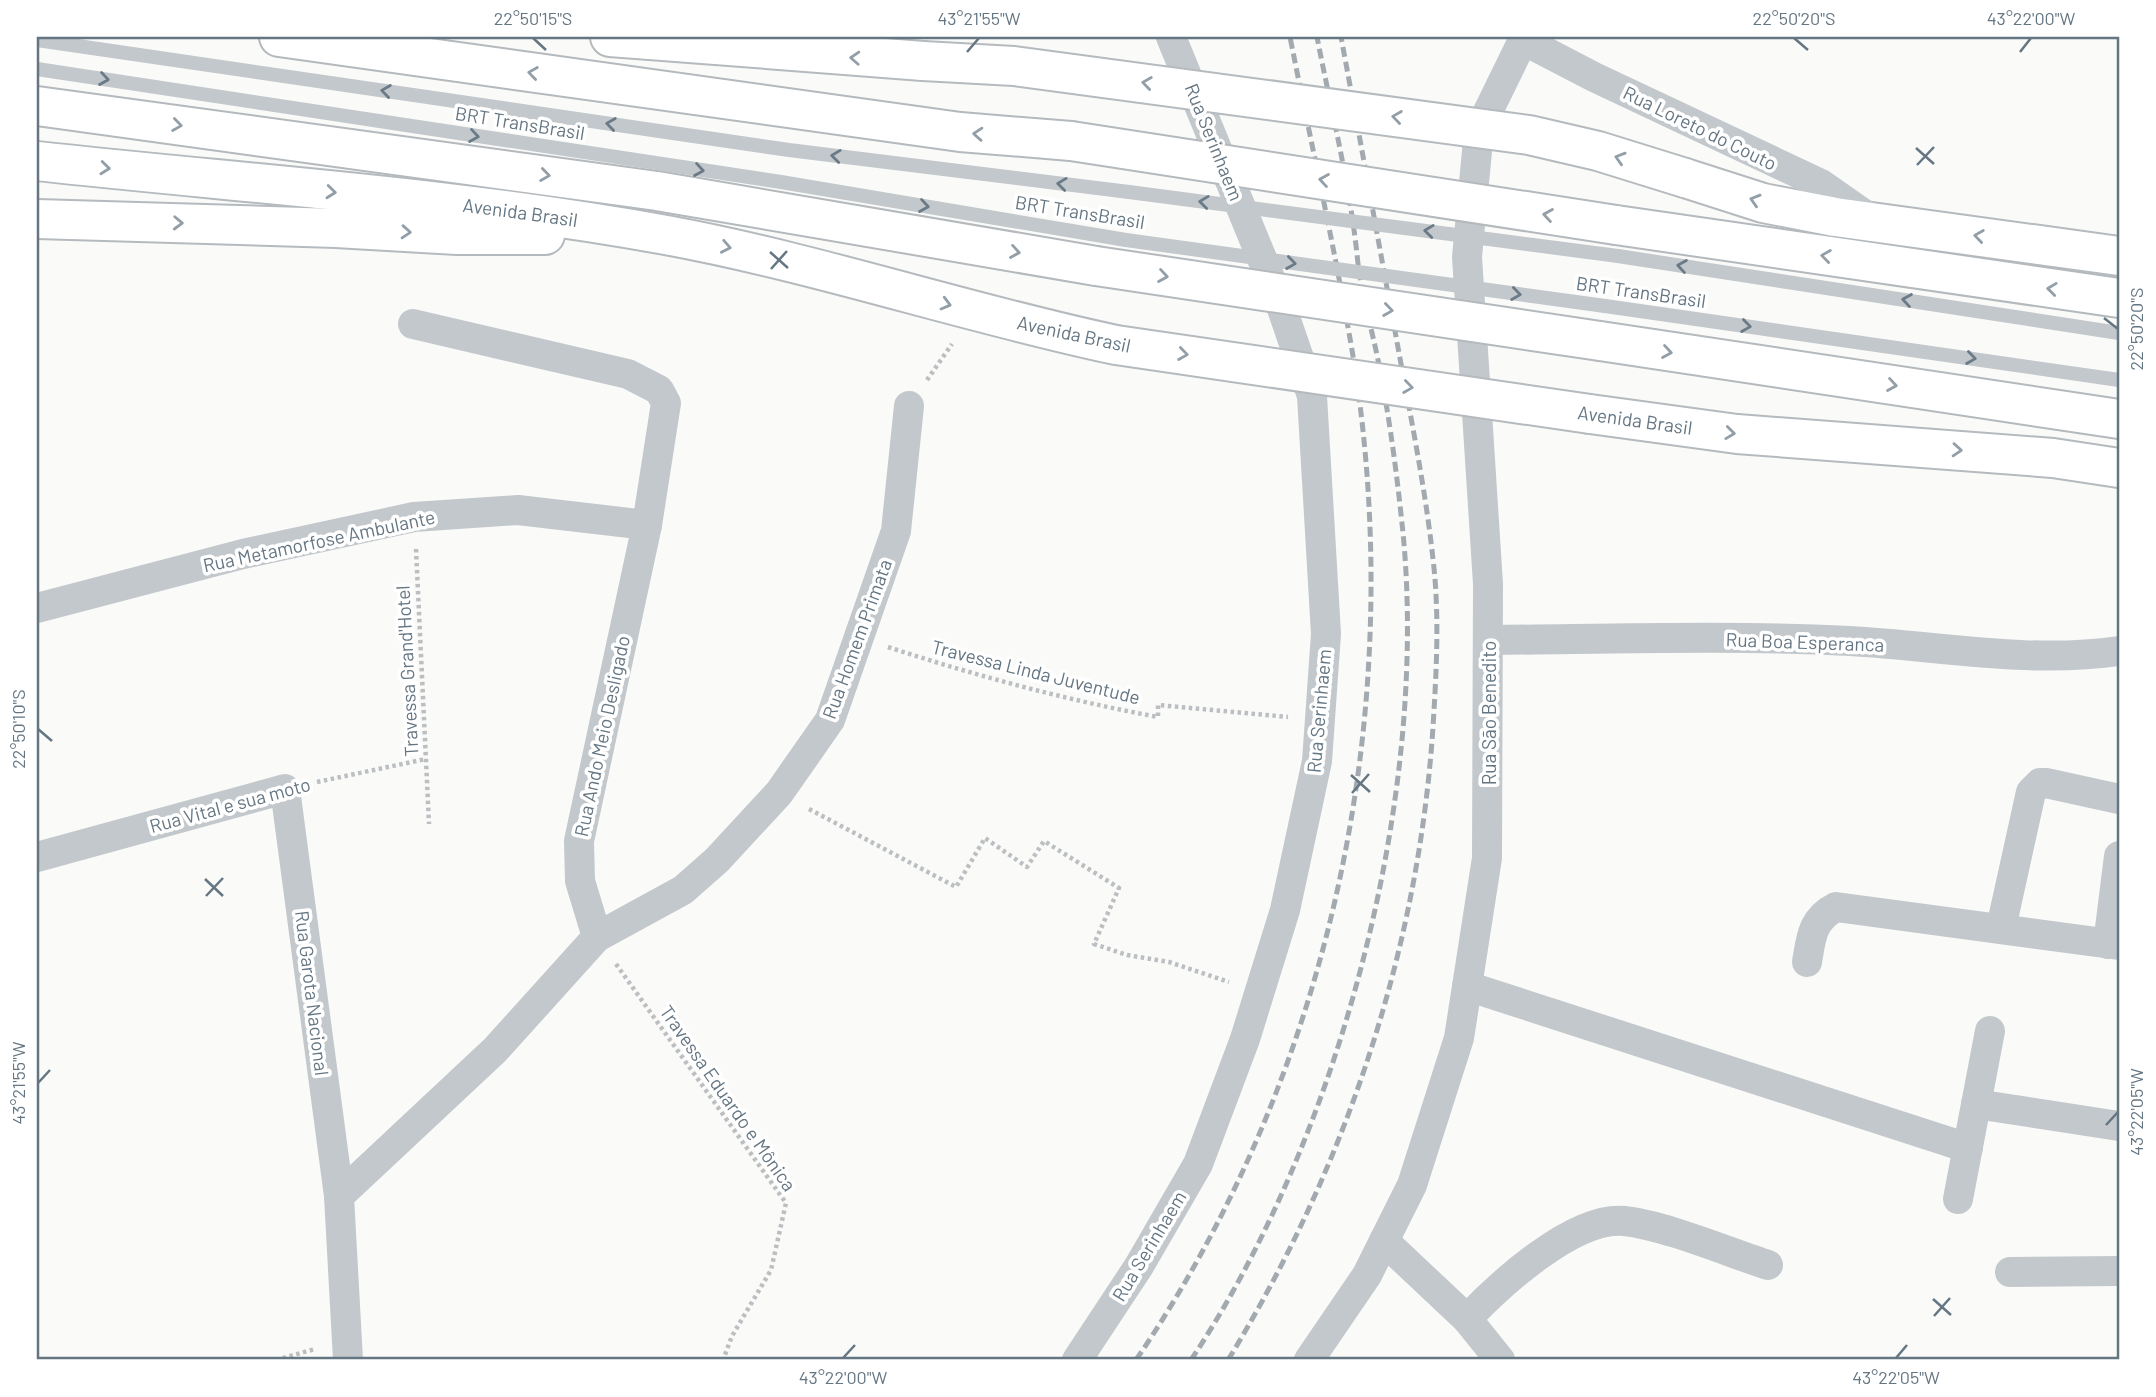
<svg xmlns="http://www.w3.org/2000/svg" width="2156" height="1397" font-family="Barlow,sans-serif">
	<rect width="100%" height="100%" fill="#fafaf8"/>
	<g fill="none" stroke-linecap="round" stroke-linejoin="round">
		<defs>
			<g id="primary">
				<polyline points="610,37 923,61"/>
				<path id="s1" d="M37 161C246 184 458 197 666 235 818 263 965 313 1116 345"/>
				<polyline points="1685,178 1763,203 1835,217 2119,256"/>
				<polyline points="37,219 336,228 457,235 545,235"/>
				<polyline points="1590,414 1737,434 2053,458 2119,468"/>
			</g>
			<g id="motorway">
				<polyline points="279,37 960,132 1071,141"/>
				<polyline points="37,106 657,191 1096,266"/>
				<polyline points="1616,225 2119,298"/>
				<polyline points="1600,341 2119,419"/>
			</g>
		</defs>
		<use href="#primary" stroke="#b5babe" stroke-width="42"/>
		<use href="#motorway" stroke="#b4b9bd" stroke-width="42"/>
		<g stroke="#bbbfc2" stroke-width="4.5" stroke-dasharray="3.5 3.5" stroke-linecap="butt">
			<polyline points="927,380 952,344"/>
			<polyline points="416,549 429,824"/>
			<path d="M888 647C977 676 1066 700 1158 717V705L1288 717"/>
			<polyline points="317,782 426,759"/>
			<polyline points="809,809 956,887 985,838 1027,867 1044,841 1119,888 1094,944 1127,955 1169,962 1229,982"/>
			<polyline points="616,964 786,1203 771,1270 732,1336 723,1360"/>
			<polyline points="276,1360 315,1349"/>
		</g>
		<g stroke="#c3c8cc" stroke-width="14">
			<polyline points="37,40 789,150 1129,192"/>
			<polyline points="37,69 781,182 1126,240"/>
			<polyline points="1618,256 2119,333"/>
			<polyline points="1605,306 2119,380"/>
		</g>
		<g stroke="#c3c8cc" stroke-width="30">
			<polyline points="1523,40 1594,77 1821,184 1874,221"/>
			<polyline points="37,608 243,554 414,517 518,510 647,525"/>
			<path d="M1490 640C1610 639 1730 635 1850 641 1940 646 2029 664 2119 651"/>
			<polyline points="37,857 285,789 339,1196"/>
			<polyline points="2001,928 2031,792 2040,783 2046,783 2119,799"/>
			<polyline points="597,937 683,890 717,860 779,793 830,720 896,531 909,406"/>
			<polyline points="2108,944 2119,856"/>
			<path d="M1807 962C1811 938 1812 919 1836 907L2119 945"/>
			<polyline points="1467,986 1968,1148"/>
			<polyline points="1976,1104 2119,1126"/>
			<polyline points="1958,1199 1990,1031"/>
			<polyline points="1384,1241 1467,1319 1500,1360"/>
			<polyline points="2010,1272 2119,1271"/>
			<path d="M1467 1319C1499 1285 1574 1216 1624 1221 1664 1225 1728 1252 1768 1265"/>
			<polyline points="348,1360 339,1196 495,1050 597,937 580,881 579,841 647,525 666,403 659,390 628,374 413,324"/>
			<polyline points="1077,1360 1139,1266 1198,1164 1245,1039 1285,910 1317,761 1326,634 1312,396 1279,300 1171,37"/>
			<polyline points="1309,1360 1367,1275 1412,1185 1459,1038 1487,858 1488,584 1467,257 1479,130 1523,40"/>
		</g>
		<use href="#primary" stroke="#fff" stroke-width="38"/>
		<use href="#motorway" stroke="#fff" stroke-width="38"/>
		<g stroke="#a2aab0" stroke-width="5" stroke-dasharray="10 5" stroke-linecap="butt">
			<path d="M1136 1360C1334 1069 1409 703 1353 356 1335 249 1311 143 1290 37"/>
			<path d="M1191 1360C1339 1138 1429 799 1403 533 1397 474 1389 413 1377 355 1370 322 1360 288 1357 254 1349 181 1331 109 1317 37"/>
			<path d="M1228 1360C1348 1164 1422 940 1434 710 1437 661 1439 609 1433 559 1425 486 1410 414 1397 342 1378 240 1360 138 1341 37"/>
		</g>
		<defs>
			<g id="primary-bridge">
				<polyline points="923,61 1014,66 1529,135 1598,151 1685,178"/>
				<polyline points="1116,345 1590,414"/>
			</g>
			<g id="motorway-bridge">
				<polyline points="1071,141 1616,225"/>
				<polyline points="1096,266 1600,341"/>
			</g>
		</defs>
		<use href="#primary-bridge" stroke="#b5babe" stroke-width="42" stroke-linecap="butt"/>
		<use href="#motorway-bridge" stroke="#b4b9bd" stroke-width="42" stroke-linecap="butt"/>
		<g stroke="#c3c8cc" stroke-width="14">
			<polyline points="1129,192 1618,256"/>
			<polyline points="1126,240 1605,306"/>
		</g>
		<use href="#primary-bridge" stroke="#fff" stroke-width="38"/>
		<use href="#motorway-bridge" stroke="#fff" stroke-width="38"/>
	</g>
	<defs><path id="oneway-chevron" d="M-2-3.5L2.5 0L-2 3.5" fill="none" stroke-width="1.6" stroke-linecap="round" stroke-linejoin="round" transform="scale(1.75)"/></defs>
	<g stroke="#939fa8">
		<use href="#oneway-chevron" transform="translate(855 58) rotate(-177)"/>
		<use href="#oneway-chevron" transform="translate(533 73) rotate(-172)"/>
		<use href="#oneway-chevron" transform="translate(1147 83) rotate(-172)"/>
		<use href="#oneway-chevron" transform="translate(1397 117) rotate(-172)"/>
		<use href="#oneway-chevron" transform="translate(177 125) rotate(8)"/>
		<use href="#oneway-chevron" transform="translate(978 134) rotate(-176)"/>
		<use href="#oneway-chevron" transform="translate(1620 158) rotate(-163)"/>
		<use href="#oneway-chevron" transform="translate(105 168) rotate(6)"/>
		<use href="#oneway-chevron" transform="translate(545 175) rotate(8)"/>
		<use href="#oneway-chevron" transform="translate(1324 180) rotate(-171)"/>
		<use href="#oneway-chevron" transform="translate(331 192) rotate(6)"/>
		<use href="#oneway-chevron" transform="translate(1755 200) rotate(-163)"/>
		<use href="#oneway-chevron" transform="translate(1548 215) rotate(-171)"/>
		<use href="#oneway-chevron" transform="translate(178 223) rotate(2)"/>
		<use href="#oneway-chevron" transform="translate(406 232) rotate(4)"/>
		<use href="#oneway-chevron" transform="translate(1979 236) rotate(-172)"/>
		<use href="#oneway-chevron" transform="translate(726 247) rotate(11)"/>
		<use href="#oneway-chevron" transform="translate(1015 252) rotate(10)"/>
		<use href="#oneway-chevron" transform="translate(1826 256) rotate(-172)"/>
		<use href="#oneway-chevron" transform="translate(1163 276) rotate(9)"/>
		<use href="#oneway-chevron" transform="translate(2052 289) rotate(-173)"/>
		<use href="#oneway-chevron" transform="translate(946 304) rotate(15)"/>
		<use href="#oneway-chevron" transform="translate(1388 310) rotate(8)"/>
		<use href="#oneway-chevron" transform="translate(1667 352) rotate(9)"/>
		<use href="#oneway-chevron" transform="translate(1183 354) rotate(8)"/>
		<use href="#oneway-chevron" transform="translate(1892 385) rotate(9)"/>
		<use href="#oneway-chevron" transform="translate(1408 387) rotate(8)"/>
		<use href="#oneway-chevron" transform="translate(1730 433) rotate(7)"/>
		<use href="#oneway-chevron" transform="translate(1957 450) rotate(4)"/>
	</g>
	<g stroke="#6a7a87">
		<use href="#oneway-chevron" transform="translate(104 79) rotate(9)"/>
		<use href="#oneway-chevron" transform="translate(386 91) rotate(-172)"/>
		<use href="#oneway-chevron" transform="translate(611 124) rotate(-172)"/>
		<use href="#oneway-chevron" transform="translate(474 136) rotate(9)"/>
		<use href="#oneway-chevron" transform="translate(836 156) rotate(-173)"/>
		<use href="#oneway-chevron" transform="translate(699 170) rotate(9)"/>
		<use href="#oneway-chevron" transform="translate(1062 184) rotate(-173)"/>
		<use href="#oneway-chevron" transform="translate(1204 202) rotate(-173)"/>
		<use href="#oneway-chevron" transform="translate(924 206) rotate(9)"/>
		<use href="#oneway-chevron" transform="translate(1429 231) rotate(-173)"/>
		<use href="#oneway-chevron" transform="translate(1291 263) rotate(8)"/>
		<use href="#oneway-chevron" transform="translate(1682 266) rotate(-171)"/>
		<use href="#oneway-chevron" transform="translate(1516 294) rotate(8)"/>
		<use href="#oneway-chevron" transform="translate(1907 300) rotate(-171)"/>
		<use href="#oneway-chevron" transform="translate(1746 326) rotate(8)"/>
		<use href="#oneway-chevron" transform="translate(1971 358) rotate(8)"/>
	</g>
	<path fill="none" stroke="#657683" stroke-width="2.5" d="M533 38 546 50M1794 38 1808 50M967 52 979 38M2020 52 2031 38M1916 148 1934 164M1917 165 1934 147M770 252 788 268M771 269 787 251M2104 318 2118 329M38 729 52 741M1351 775 1370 792M1352 793 1369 774M205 879 223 896M206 896 223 878M38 1083 50 1070M2106 1125 2118 1112M1933 1299 1951 1315M1934 1316 1950 1298M843 1358 855 1345M1896 1358 1907 1345"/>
	<g text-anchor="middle" stroke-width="7" stroke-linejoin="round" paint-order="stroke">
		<g font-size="19" fill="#657683" stroke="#fff">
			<text transform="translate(520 123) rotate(9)" y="7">BRT TransBrasil</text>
			<text transform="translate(1700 128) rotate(26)" y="7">Rua Loreto do Couto</text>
			<text transform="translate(1214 142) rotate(68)" y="7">Rua Serinhaem</text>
			<text transform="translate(1080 212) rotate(9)" y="7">BRT TransBrasil</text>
			<text dy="7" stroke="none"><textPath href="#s1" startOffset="486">Avenida Brasil</textPath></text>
			<text transform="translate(1641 292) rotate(8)" y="7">BRT TransBrasil</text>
			<text transform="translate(1074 334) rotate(12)" y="7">Avenida Brasil</text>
			<text transform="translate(1635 420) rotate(8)" y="7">Avenida Brasil</text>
			<text transform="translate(319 541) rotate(-12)" y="7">Rua Metamorfose Ambulante</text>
			<text transform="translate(857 639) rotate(-70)" y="7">Rua Homem Primata</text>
			<text transform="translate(1805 642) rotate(2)" y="7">Rua Boa Esperanca</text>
			<text transform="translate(407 671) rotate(-93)" y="7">Travessa Grand'Hotel</text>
			<text transform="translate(1036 672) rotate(14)" y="7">Travessa Linda Juventude</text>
			<text transform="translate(1319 711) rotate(-85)" y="7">Rua Serinhaem</text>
			<text transform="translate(1489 713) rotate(-90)" y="7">Rua Sāo Benedito</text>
			<text transform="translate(602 736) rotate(-78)" y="7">Rua Ando Meio Desligado</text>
			<text transform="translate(230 805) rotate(-15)" y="7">Rua Vital e sua moto</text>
			<text transform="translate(312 993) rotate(83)" y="7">Rua Garota Nacional</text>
			<text transform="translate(728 1098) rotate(55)" y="7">Travessa Eduardo e Mônica</text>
			<text transform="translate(1149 1246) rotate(-59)" y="7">Rua Serinhaem</text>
		</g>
	</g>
	<rect width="2156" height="1397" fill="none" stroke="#ffffff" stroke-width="77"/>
	<rect x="38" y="38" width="2080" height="1320" fill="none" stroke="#657683" stroke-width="2.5"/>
	<g font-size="18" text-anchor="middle" fill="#657683">
		<text x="533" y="25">22°50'15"S</text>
		<text x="979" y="25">43°21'55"W</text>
		<text x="1794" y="25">22°50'20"S</text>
		<text x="2031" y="25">43°22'00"W</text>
		<text transform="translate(2137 329) rotate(-90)" y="6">22°50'20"S</text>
		<text transform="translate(19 729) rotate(-90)" y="6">22°50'10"S</text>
		<text transform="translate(19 1083) rotate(-90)" y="6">43°21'55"W</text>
		<text transform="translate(2137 1112) rotate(-90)" y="6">43°22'05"W</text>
		<text x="843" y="1384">43°22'00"W</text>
		<text x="1896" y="1384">43°22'05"W</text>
	</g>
</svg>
